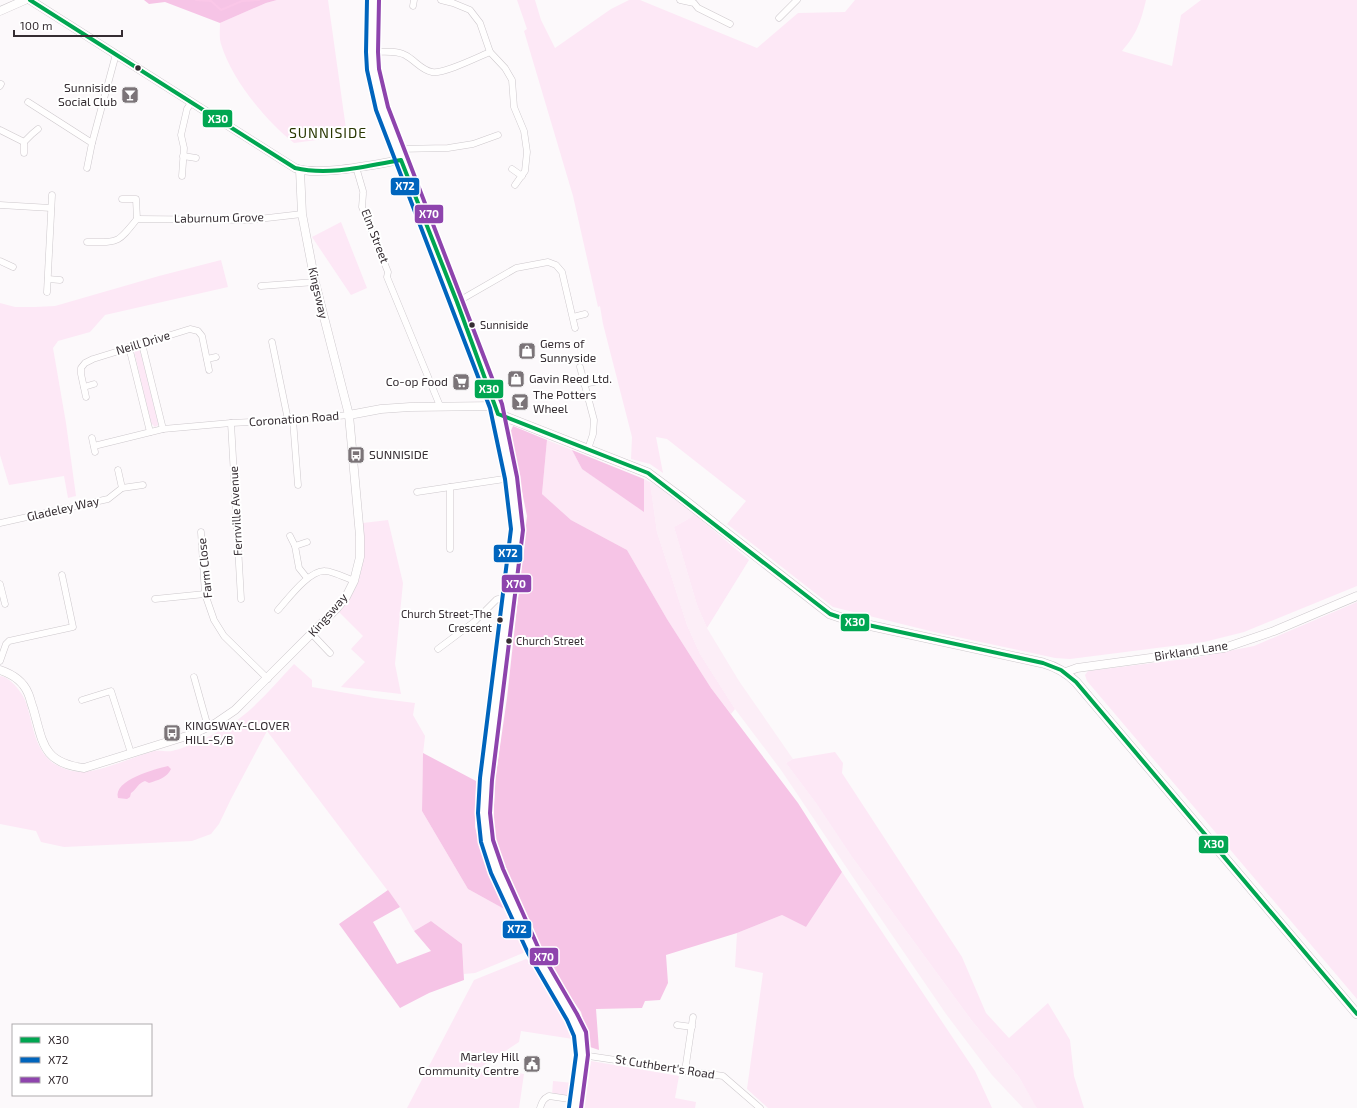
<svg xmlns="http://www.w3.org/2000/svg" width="1357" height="1108" font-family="'Exo 2',sans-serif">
	<rect width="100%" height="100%" fill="#fcf9fb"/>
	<polygon fill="#fceef7" points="650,482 664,490 694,514 690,518 674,527 697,605 707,628 739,681 793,759 786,763 816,803 852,857 972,1021 1019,1077 1037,1108 1023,1108 992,1075 946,1014 877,913 781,770 735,709 700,654 687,625 657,532"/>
	<g fill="#fde8f6">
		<path d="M277 0H328L347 136 294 143C265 120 232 80 221 44 219 38 220 29 220 23L266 3Z"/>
		<path d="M517 0H535L541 20 555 48 611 9 629 0H640L757 48 798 13 845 12 855 0H1146C1141 21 1137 34 1122 51L1172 66 1181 15 1201 0H1357V586L1244 632 1204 642 1070 659 1055 658 934 632 833 607 727 524 746 501 667 439 656 437 663 473 650 464 631 459 632 437 603 324 600 306 598 307 573 196 524 31 527 29Z"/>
		<polygon points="341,222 367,288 351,295 312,237"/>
		<polygon points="221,260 228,287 105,315 90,332 58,341 53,348 66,423 76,496 68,498 64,476 9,485 0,455 0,303 15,307 35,307 55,306 159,276"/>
		<polygon points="138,348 140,350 158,423 158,425 155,427 151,423 134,351 135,349"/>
		<polygon points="547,440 572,450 582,469 644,511 644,479 650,482 657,532 687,625 700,654 735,709 731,714 711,688 667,619 627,550 571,520 542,494"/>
		<polygon points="694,514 749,560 707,628 697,605 674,527 690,518"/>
		<path d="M388 520 403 583 395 664 401 694 341 687 365 662 351 649 363 636 339 612C364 586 365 556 363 523Z"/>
		<polygon points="1357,602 1357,999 1087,681 1085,675 1088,671 1193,658 1254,646"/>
		<path d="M294 664 312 680V687L375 698 415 703 413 715 425 736 423 754 422 811 468 889 506 910 525 949 523 953 475 973 464 974 462 944 431 921 414 931 400 907 267 731 231 799 219 824 211 834 192 841 64 847 41 842 36 831 0 824V676C9 676 22 692 25 700 33 721 33 748 53 763 61 768 72 772 81 772 104 771 132 757 154 751 160 750 167 752 172 751 186 748 211 736 223 729 250 715 273 686 294 664Z"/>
		<polygon points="835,752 843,763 842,773 962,957 986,1013 1009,1038 1048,1003 1070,1040 1074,1076 1084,1108 1037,1108 1036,1107 1019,1077 972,1021 852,857 816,803 786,763 793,759"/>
		<polygon points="842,872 975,1071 992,1108 768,1108 747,1089 763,973 735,967 737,933 782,915 806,927"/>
		<path d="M526 959 531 962C546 987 564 1012 573 1039L521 1031 519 1042 481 1067 524 1074 519 1108H407L474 980Z"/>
		<polygon points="591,1061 679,1076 675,1098 696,1102 695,1108 584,1108"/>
		<polygon points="553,1081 573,1083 571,1097 552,1095"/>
	</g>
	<g fill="#f6c4e6">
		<polygon points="144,0 277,0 266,3 220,23 165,2 149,4"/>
		<polygon points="513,426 547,440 542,494 571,520 627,550 667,619 711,688 798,803 842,872 806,927 782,915 737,933 666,955 668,983 660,1000 645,1001 642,1008 596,1009 599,1050 590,1047 581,1012 564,988 547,962 521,912 504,875 493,832 495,781 507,698 527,516 510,433"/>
		<polygon points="572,450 644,479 644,512 582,469"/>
		<polygon points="423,753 476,781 475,827 487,870 506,910 468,889 422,811"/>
		<path d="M168 766 171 769C167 778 158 780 149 783L145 781C138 783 137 789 131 793L130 797 127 799 118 798C113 780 155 769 168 766Z"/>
		<polygon points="388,890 400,907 373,922 397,964 431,951 414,931 431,921 462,944 464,980 429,993 400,1008 339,924"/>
	</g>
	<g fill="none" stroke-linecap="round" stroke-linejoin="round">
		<polyline stroke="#fac7e8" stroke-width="2" points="196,0 211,1 221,10 242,1 259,0"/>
		<defs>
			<g id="street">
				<polyline points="441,0 453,3 470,10 480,23 490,52 505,68 512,80 514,107 524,131 527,152 525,171 515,185"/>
				<polyline points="680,0 694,3 698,8 730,24"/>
				<polyline points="413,6 414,0"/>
				<polyline points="779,18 797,0"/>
				<path d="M372 52C382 52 396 50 405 55 415 60 421 70 432 72 444 74 478 57 490 52"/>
				<polyline points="0,86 1,84"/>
				<polyline points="28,102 92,143"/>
				<polyline points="0,130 24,142"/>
				<polyline points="397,149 448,148 473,144 498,135"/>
				<polyline points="24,153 24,142 32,134 38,129"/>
				<polyline points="183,156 196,158"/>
				<polyline points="356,167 363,191"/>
				<polyline points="87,168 92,143 116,54"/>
				<polyline points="512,169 522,176"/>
				<polyline points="182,176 184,148 181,135 187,109 191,103"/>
				<polyline points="363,194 362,207 388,272 387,277 440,406"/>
				<polyline points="122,199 136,199 137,219"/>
				<polyline points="0,205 51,208"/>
				<path d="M87 242C119 242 117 244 137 219L250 220 302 214"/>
				<polyline points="0,261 13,267"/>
				<polyline points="48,279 60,280"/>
				<polyline points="261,286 315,282"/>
				<polyline points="47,292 52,195"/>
				<polyline points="457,302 516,268 548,262 556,265 562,272 575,328"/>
				<polyline points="573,317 585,314"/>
				<polyline points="272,342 288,420"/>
				<polyline points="142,344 163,429"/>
				<polyline points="129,347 150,432"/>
				<polyline points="207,359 216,357"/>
				<polyline points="580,367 594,420 593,434 588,449"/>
				<polyline points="584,384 598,381"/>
				<polyline points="84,387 94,384"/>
				<polyline points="86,397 81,374 81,368 85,363 93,359 190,329 198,331 202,336 209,370"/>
				<polyline points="293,420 298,485"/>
				<polyline points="231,423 241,599"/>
				<polyline points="92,438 95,452"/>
				<polyline points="94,446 163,429 231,423 293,420 349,415"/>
				<polyline points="450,487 450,549"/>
				<polyline points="122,488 143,485"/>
				<polyline points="417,492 511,478"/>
				<polyline points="0,523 108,499 122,488 118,470"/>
				<polyline points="201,532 205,594 214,620 224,636 268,679"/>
				<polyline points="290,536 295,546 307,542"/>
				<polyline points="295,546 299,568 307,578"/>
				<polyline points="0,584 5,604"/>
				<polyline points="155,599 205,594"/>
				<path d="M278 610C288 599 309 570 325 571 331 571 347 578 354 581"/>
				<polyline points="312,634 330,653"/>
				<polyline points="438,649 474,622 496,600 498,599 509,600"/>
				<polyline points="0,661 6,644 9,641 73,627 62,575"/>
				<polyline points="194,677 208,727"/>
				<polyline points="82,700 111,691 131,753"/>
				<polyline points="677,1025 692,1027"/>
				<polyline points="582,1055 723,1076 760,1108"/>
				<polyline points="685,1071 693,1017"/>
				<path d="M540 1108C542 1102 543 1099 549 1096L576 1100"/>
			</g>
			<g id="secondary">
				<path d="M30 0 295 168C317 177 376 164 401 160"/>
				<polyline points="0,11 25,0"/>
				<polyline points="349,415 381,409 410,407 496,406"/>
				<path d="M0 670C12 674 23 681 28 693 30 697 31 703 33 708 43 742 42 763 84 768L193 734 216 723 235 710 337 608 346 597 354 581 360 557V536L349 415 315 282 302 214 300 170"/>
				<polyline points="1066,672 1077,668 1224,648 1274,631 1357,596"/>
			</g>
			<path id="primary" d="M498 414 648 473 679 496 830 614 854 622 1043 663C1057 667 1066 672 1076 682L1357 1014"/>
			<polyline id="highway" points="373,0 372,52 373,70 382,109 496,406 511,478 517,529 509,600 486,779 484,813 487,841 497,871 511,903 533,950 572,1017 580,1034 582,1055 575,1108"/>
		</defs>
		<use href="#street" stroke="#cdc8cc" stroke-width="7"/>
		<use href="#secondary" stroke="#cdc8cc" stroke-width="9"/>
		<use href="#primary" stroke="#cdc8cc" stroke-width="10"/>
		<use href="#highway" stroke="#cdc8cc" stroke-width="12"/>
		<use href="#street" stroke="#fffefe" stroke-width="6"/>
		<use href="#secondary" stroke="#fffefe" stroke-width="8"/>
		<use href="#primary" stroke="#fffefe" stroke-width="9"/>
		<use href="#highway" stroke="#fffefe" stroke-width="11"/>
		<defs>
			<path id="bus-1" d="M30 0 295 168C329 176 367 166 401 160L457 302 498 414 648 473 830 614 854 622 1043 663 1061 670 1076 682 1357 1014"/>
			<polyline id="bus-2" points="367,0 366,52 367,70 376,110 490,408 505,479 511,529 480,778 478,813 481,842 491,873 528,953 567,1020 574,1036 576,1055 569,1107"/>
			<polyline id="bus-3" points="379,0 378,52 379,69 388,107 502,404 517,477 523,530 492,780 490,813 493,840 503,869 538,947 577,1014 586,1032 588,1055 581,1108"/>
		</defs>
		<use href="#bus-1" stroke="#fff" stroke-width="7"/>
		<use href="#bus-2" stroke="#fff" stroke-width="7"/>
		<use href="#bus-3" stroke="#fff" stroke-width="7"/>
		<use href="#bus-1" stroke="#00a651" stroke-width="4"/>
		<use href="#bus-2" stroke="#0065bd" stroke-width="4"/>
		<use href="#bus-3" stroke="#8e44ad" stroke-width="4"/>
	</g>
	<defs>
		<symbol id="bar-square" viewBox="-11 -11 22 22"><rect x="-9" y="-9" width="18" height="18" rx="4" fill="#7b7478" stroke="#fff"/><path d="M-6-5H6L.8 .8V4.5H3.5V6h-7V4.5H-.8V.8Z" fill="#fff"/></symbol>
		<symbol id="shop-square" viewBox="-11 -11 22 22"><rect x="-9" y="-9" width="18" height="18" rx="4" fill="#7b7478" stroke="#fff"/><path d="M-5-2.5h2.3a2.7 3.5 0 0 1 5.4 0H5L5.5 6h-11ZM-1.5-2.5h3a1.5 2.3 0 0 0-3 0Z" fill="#fff"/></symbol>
		<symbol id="supermarket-square" viewBox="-11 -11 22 22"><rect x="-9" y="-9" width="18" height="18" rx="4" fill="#7b7478" stroke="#fff"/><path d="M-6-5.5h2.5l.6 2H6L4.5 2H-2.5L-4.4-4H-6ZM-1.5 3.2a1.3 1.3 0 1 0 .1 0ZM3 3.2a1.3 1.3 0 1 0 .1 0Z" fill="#fff"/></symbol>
		<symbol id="bus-square" viewBox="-11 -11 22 22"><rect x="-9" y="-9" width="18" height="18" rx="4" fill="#7b7478" stroke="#fff"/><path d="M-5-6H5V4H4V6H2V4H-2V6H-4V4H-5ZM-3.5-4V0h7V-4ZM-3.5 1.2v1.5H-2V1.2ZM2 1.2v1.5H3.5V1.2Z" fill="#fff"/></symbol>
		<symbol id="civic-square" viewBox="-11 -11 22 22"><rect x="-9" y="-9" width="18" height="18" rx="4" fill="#7b7478" stroke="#fff"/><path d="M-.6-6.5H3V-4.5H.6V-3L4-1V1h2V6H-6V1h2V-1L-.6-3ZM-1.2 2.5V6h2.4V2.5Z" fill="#fff"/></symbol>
	</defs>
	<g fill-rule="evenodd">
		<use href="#bar-square" x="120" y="85" width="20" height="20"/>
		<use href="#shop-square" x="517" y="341" width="20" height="20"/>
		<use href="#shop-square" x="506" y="369" width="20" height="20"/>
		<use href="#supermarket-square" x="451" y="372" width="20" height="20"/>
		<use href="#bar-square" x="510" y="392" width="20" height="20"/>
		<use href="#bus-square" x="346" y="445" width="20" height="20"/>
		<use href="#bus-square" x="162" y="723" width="20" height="20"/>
		<use href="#civic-square" x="522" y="1054" width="20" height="20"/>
	</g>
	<g fill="#352d32" stroke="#fff" stroke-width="1.5">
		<circle cx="138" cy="68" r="3.5"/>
		<circle cx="472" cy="325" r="3.5"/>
		<circle cx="500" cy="620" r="3.5"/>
		<circle cx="509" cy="641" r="3.5"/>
	</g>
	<g text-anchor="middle" stroke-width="4" stroke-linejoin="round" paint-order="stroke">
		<g font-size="11" fill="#352d32" stroke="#fff" text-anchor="start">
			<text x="480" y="329">Sunniside</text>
			<text x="492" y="618" text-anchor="end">Church Street-The<tspan x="492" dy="14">Crescent</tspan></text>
			<text x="516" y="645">Church Street</text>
		</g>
		<g font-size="12" fill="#352d32" stroke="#fff" text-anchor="start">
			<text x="117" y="92" text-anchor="end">Sunniside<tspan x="117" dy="14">Social Club</tspan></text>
			<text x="540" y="348">Gems of<tspan x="540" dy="14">Sunnyside</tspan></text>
			<text x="529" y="383">Gavin Reed Ltd.</text>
			<text x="448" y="386" text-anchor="end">Co-op Food</text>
			<text x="533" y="399">The Potters<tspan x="533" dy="14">Wheel</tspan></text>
			<text x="369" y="459">SUNNISIDE</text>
			<text x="185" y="730">KINGSWAY-CLOVER<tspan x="185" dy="14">HILL-S/B</tspan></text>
			<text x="519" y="1061" text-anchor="end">Marley Hill<tspan x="519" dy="14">Community Centre</tspan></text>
		</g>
		<g font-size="12" fill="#352d32" stroke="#fff">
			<text transform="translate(219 218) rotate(-1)" y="4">Laburnum Grove</text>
			<text transform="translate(375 236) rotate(69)" y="4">Elm Street</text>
			<text transform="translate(318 293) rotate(77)" y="4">Kingsway</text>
			<text transform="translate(143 343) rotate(-17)" y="4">Neill Drive</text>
			<text transform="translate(294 419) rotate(-4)" y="4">Coronation Road</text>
			<text transform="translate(63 509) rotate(-13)" y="4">Gladeley Way</text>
			<text transform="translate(236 511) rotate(-93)" y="4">Fernville Avenue</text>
			<text transform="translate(205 568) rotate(-96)" y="4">Farm Close</text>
			<text transform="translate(328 615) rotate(-49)" y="4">Kingsway</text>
			<text transform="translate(1191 651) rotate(-9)" y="4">Birkland Lane</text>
			<text transform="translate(665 1067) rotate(9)" y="4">St Cuthbert's Road</text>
		</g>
		<g font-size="14" letter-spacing="1" fill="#283600" stroke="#fff">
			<text x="328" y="138">SUNNISIDE</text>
		</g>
	</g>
	<g stroke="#fff" stroke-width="1.5">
		<rect x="202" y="109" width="31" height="19" rx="4" fill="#00a651"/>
		<rect x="390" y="177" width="30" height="19" rx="4" fill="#0065bd"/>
		<rect x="414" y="204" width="30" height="20" rx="4" fill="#8e44ad"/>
		<rect x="474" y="379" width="30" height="20" rx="4" fill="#00a651"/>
		<rect x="493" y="544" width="30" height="19" rx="4" fill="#0065bd"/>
		<rect x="501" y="574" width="31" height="19" rx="4" fill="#8e44ad"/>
		<rect x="840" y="613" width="30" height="19" rx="4" fill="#00a651"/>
		<rect x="1198" y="835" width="31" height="19" rx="4" fill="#00a651"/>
		<rect x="502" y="920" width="30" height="19" rx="4" fill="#0065bd"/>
		<rect x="529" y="947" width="30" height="19" rx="4" fill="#8e44ad"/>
	</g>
	<g font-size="11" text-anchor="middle" font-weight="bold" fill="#fff">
		<text x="218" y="123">X30</text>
		<text x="405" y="190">X72</text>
		<text x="429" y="218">X70</text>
		<text x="489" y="393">X30</text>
		<text x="508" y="557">X72</text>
		<text x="516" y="588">X70</text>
		<text x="855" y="626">X30</text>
		<text x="1214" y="848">X30</text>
		<text x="517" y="933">X72</text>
		<text x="544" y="961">X70</text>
	</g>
	<rect x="12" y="1024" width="140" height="72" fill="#ffffff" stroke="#aeabad"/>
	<rect x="20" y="1037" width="20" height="6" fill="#00a651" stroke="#aeabad"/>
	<text x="48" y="1044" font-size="12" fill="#352d32">X30</text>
	<rect x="20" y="1057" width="20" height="6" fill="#0065bd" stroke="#aeabad"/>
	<text x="48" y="1064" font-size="12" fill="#352d32">X72</text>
	<rect x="20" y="1077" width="20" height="6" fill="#8e44ad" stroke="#aeabad"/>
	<text x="48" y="1084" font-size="12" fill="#352d32">X70</text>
	<path d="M14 30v6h108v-6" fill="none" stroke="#352d32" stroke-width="2"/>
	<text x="20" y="30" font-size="12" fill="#352d32" stroke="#ffffff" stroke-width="3" paint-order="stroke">100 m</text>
</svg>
